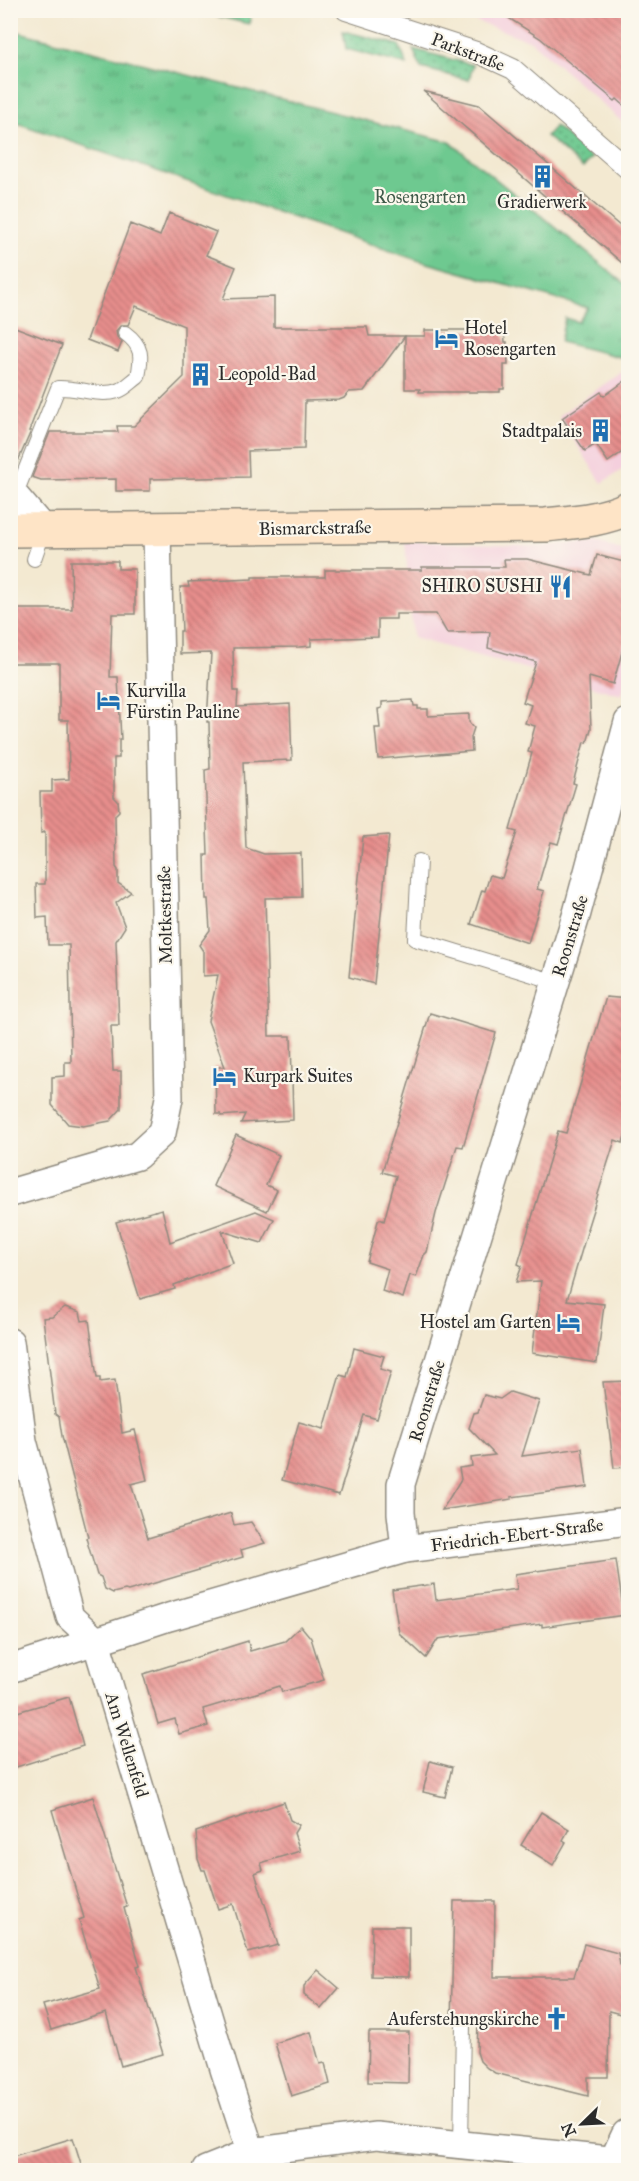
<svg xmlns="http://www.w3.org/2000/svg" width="639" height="2181" font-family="'IM FELL Great Primer',serif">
	<defs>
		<pattern id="grass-dots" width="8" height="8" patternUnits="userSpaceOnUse" patternTransform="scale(1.5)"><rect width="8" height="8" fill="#6ec990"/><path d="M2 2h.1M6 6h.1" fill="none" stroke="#5ba376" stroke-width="1.8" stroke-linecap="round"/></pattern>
		<pattern id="park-tufts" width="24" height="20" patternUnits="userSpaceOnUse" patternTransform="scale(1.5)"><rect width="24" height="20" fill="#6ec990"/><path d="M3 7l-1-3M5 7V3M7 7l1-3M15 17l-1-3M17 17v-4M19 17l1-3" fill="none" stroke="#5ba376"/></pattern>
		<pattern id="building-back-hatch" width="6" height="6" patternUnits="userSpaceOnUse" patternTransform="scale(1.5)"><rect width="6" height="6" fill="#e78e8c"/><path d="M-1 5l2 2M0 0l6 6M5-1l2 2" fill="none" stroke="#bb7473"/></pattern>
	</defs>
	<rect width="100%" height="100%" fill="#fbf7ec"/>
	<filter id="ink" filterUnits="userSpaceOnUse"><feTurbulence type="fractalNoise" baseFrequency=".0167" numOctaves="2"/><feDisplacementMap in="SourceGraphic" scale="12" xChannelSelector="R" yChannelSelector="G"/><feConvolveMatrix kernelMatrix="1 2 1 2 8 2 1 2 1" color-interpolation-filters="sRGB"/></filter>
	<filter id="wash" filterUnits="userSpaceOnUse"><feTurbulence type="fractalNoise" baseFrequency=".008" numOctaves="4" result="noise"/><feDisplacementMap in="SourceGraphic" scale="24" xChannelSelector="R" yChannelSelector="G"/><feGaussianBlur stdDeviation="1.35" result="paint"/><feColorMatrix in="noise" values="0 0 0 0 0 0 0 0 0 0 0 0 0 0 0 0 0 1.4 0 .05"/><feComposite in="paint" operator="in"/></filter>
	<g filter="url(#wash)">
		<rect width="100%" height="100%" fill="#f3e9d1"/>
		<g fill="#f4cfdd">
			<polygon points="447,11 628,11 628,127 531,41"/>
			<polygon points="628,368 628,466 602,483 558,416"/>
			<polygon points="405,541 539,547 594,541 628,552 628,672 622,695 413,638"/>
		</g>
		<g fill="url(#grass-dots)" stroke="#4c7a5e" stroke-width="1.5">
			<polygon points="196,11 252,11 249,24"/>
			<polygon points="343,31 399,45 407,65 346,49"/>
			<polygon points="413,49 473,65 469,80 421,68"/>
			<polygon points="555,126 592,158 583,168 546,136"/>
		</g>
		<polygon fill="url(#park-tufts)" stroke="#4c7a5e" stroke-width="1.5" points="11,30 450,142 628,286 628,359 560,342 565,318 578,322 588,308 417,260 11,121"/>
		<g id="blocks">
			<g fill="url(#building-back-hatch)">
				<polygon points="496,10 628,10 628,109 617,99 615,101 540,38"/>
				<polygon points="423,91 479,105 628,233 628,268"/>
				<polygon points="169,213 216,232 206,255 236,267 223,299 274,297 274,327 367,327 369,336 405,336 364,391 349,392 344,398 339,400 305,401 304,449 248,451 249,477 150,479 150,491 116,491 116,479 41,480 32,477 50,432 118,432 117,426 134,426 184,377 184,326 136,306 128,325 121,325 116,331 117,337 122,342 118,352 87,340 130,224 160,236"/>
				<polygon points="10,325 62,345 29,431 31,431 12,475 10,475"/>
				<polygon points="425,330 504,330 505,342 507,342 508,365 504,365 504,389 500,389 500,392 419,392 420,389 405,389 405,336 425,336"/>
				<polygon points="628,379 628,448 608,462 596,444 585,451 562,418 601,392 604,396"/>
				<polygon points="597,555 628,563 628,631 613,684 589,677 591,729 587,743 584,742 573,783 576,784 558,844 551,842 537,889 544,891 528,943 471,924 482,890 485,891 490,875 502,878 517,832 510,830 532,753 528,752 535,726 525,723 531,705 523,702 536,662 488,648 490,632 447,633 436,614 396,614 396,619 378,619 378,637 311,639 311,646 299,647 233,648 234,691 238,691 237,707 290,704 292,760 243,762 246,848 264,854 301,853 302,897 265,898 269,1036 291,1036 293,1120 241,1123 245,1114 221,1116 221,1114 216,1114 215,1067 225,1067 208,1021 218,975 203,976 203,951 199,945 210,930 208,899 206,899 205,855 208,855 205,770 210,769 209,722 207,722 211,653 180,654 180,631 182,631 180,587 189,587 188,582 252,579 252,577 325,577 325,570 422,570 422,567 505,567 504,559 527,559 591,575"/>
				<polygon points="71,561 118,561 118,569 135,569 135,614 112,614 110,677 118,677 121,740 119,740 119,758 114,758 114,797 118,801 119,811 115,815 116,867 118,870 118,883 131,892 116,903 125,927 116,941 119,1026 111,1026 113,1071 121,1071 121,1109 110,1121 83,1126 68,1124 52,1105 52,1077 65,1076 65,1062 71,1062 69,945 48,945 47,917 37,918 36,884 45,884 45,832 41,833 40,792 52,792 52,780 69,779 68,720 59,720 59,663 10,663 12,609 72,609"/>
				<polygon points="413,700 414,706 418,706 418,709 428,709 428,716 469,714 469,722 474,728 471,737 472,751 378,759 375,728 380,728 378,709 382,708 382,702"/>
				<polygon points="389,835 374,984 349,977 363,837"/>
				<polygon points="606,997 628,999 628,1125 623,1143 615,1140 587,1229 588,1229 567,1300 604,1304 597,1363 532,1353 541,1281 516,1282 522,1266 518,1264 558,1131 566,1133"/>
				<polygon points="430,1013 496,1033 463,1147 457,1146 436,1213 427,1252 424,1255 416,1277 410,1275 403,1298 382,1291 388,1269 367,1262 378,1221 380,1219 384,1221 396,1176 382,1172"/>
				<polygon points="236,1135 279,1155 266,1185 277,1190 267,1211 213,1186"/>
				<polygon points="162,1209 170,1242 256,1211 274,1219 262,1243 222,1231 233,1263 174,1285 175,1289 140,1299 116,1222"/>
				<polygon points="65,1307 80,1312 82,1321 89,1320 97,1378 100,1378 100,1382 115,1380 122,1433 135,1430 147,1480 131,1484 148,1538 231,1513 234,1525 251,1522 265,1543 241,1550 243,1557 128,1591 125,1590 113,1593 105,1589 101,1577 97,1575 86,1538 88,1537 62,1436 59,1417 55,1414 43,1318 52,1317"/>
				<polygon points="354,1348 384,1356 380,1369 391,1372 377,1419 364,1415 339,1495 282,1480 299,1422 324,1429 340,1375 347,1377"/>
				<polygon points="628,1381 628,1467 614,1468 603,1382"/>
				<polygon points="510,1392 539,1401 522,1456 582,1448 587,1487 511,1497 512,1499 442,1510 461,1479 459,1468 472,1466 471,1458 495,1455 469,1428 474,1413 478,1412 484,1395 500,1399"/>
				<polygon points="616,1560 624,1615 542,1627 542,1624 438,1639 426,1658 399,1633 392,1590 434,1584 436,1600 517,1589 515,1574"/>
				<polygon points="301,1626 311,1638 324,1680 282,1692 280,1686 203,1709 208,1726 179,1734 175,1719 158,1724 143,1674 248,1641 250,1651 285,1641"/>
				<polygon points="69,1697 83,1746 10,1769 10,1714"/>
				<polygon points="430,1761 452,1767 445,1797 423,1792"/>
				<polygon points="93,1797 127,1907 124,1908 140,1966 136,1967 163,2054 121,2066 106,2013 51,2030 43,2005 100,1989 79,1920 84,1918 52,1810"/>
				<polygon points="284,1802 290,1820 299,1825 294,1833 300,1851 261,1863 263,1870 255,1873 278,1945 248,1953 233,1904 218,1909 205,1870 202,1870 198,1859 196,1832"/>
				<polygon points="541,1812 569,1829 563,1840 566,1842 553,1865 521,1845"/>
				<polygon points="454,1901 495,1901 494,1977 574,1977 584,1944 618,1953 620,1965 628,1968 628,2016 609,2011 608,2077 588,2077 588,2096 495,2073 487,2068 480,2061 477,2052 478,2023 472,2023 468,2017 463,2015 458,2016 454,2023 451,2023"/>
				<polygon points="372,1926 409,1926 409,1977 371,1976"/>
				<polygon points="318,1970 339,1988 321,2009 304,1995 304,1986"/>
				<polygon points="311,2032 320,2064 325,2063 330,2084 291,2096 275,2043"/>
				<polygon points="369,2032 409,2032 408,2083 368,2082"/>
				<polygon points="73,2138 83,2170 10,2170 10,2157"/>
			</g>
		</g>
	</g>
	<g filter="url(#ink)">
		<use href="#blocks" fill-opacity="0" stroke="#8f8a7e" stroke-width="1.5"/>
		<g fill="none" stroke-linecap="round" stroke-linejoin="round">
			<defs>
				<g id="service">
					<path d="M15 496 58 388C78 387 98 397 118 391 125 389 132 381 138 377 142 357 143 346 125 333"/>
					<polyline points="34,559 44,530"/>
					<polyline points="419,861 415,939 556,982"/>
					<polyline points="461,2145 463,2024"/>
				</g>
				<polyline id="pedestrian" points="346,10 476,52 513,69 628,169"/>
				<g id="minor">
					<polyline points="10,494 15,496 44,530"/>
					<polyline points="10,1193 137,1156 162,1133 169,1098 157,530"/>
					<polyline points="10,1342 23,1441 70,1617 96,1641 224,2069 251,2152"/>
					<polyline points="405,1549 401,1513 401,1484 577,913 628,722"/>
					<polyline points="10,1669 169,1617 405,1549 628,1521"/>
					<polyline points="206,2170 251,2152 376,2136 628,2162"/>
				</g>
				<polyline id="tertiary" points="612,2170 628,2136"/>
				<path id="secondary" d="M10 530 546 525C573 522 604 520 628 508"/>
			</defs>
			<use href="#service" stroke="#8f8a7e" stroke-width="16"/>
			<use href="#pedestrian" stroke="#8f8a7e" stroke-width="22"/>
			<use href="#minor" stroke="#8f8a7e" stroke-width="30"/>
			<use href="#tertiary" stroke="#8f8a7e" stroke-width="36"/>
			<use href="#secondary" stroke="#8f8a7e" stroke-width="36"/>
			<use href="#service" stroke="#fff" stroke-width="14"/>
			<use href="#pedestrian" stroke="#fff" stroke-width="20"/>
			<use href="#minor" stroke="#fff" stroke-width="27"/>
			<use href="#tertiary" stroke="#fff" stroke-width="33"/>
			<use href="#secondary" stroke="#fee4c6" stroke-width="33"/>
		</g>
	</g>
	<defs>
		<symbol id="building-bare" viewBox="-9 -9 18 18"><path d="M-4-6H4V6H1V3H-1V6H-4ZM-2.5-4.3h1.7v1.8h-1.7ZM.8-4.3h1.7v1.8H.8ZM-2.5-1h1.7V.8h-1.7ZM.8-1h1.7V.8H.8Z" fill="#1f6fb2" stroke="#fbf7ec" stroke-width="2.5" paint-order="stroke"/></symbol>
		<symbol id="hotel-bare" viewBox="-9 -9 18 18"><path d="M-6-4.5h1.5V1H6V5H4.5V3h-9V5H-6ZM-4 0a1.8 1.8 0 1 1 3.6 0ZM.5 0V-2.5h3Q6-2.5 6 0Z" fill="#1f6fb2" stroke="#fbf7ec" stroke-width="2.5" paint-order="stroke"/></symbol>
		<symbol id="restaurant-bare" viewBox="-9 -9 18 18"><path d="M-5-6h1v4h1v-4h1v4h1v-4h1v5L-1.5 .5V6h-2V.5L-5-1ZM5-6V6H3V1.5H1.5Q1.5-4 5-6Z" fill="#1f6fb2" stroke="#fbf7ec" stroke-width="2.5" paint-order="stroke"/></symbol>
		<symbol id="church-bare" viewBox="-9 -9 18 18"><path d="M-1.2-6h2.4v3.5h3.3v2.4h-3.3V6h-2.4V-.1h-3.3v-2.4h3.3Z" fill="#1f6fb2" stroke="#fbf7ec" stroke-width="2.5" paint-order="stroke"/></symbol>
	</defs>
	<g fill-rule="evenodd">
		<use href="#building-bare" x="526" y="160" width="33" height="33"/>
		<use href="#hotel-bare" x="430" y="322" width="33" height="33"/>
		<use href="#building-bare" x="184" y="358" width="33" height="33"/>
		<use href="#building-bare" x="584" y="414" width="33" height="33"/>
		<use href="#restaurant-bare" x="544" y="570" width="33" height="33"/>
		<use href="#hotel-bare" x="92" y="684" width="33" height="33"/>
		<use href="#hotel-bare" x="208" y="1060" width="33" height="33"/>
		<use href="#hotel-bare" x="552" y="1306" width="33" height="33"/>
		<use href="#church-bare" x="540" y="2002" width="33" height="33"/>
	</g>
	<g text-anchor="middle" stroke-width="4.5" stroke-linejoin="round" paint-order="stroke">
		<g font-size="18" fill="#2b2b2b" stroke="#fbf7ec">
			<text transform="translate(468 52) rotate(21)" y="6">Parkstraße</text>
			<text transform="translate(315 528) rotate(-1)" y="6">Bismarckstraße</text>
			<text transform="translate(165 915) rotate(-91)" y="6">Moltkestraße</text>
			<text transform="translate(570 936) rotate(-73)" y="6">Roonstraße</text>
			<text transform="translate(427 1401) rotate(-73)" y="6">Roonstraße</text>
			<text transform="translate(517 1535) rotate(-7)" y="6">Friedrich-Ebert-Straße</text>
			<text transform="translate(127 1745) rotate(73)" y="6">Am Wellenfeld</text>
		</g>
		<g font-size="18" fill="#3f5a49" stroke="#fbf7ec">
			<text x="420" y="203">Rosengarten</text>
		</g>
		<g font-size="18" fill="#2b2b2b" stroke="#fbf7ec" text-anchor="start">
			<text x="542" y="208" text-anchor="middle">Gradierwerk</text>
			<text x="464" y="334">Hotel<tspan x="464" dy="21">Rosengarten</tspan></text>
			<text x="218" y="380">Leopold-Bad</text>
			<text x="582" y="437" text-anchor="end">Stadtpalais</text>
			<text x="543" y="592" text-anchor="end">SHIRO SUSHI</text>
			<text x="126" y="697">Kurvilla<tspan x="126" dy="21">Fürstin Pauline</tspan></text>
			<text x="243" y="1082">Kurpark Suites</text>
			<text x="551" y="1328" text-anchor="end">Hostel am Garten</text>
			<text x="539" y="2025" text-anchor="end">Auferstehungskirche</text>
		</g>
	</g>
	<rect width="639" height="2181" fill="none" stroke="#fbf7ec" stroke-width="36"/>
	<g transform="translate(582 2124) rotate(246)" stroke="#fbf7ec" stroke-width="4.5" paint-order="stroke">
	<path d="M0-4.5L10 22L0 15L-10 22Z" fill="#2b2b2b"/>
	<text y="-9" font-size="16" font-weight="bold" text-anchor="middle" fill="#2b2b2b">N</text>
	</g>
</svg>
